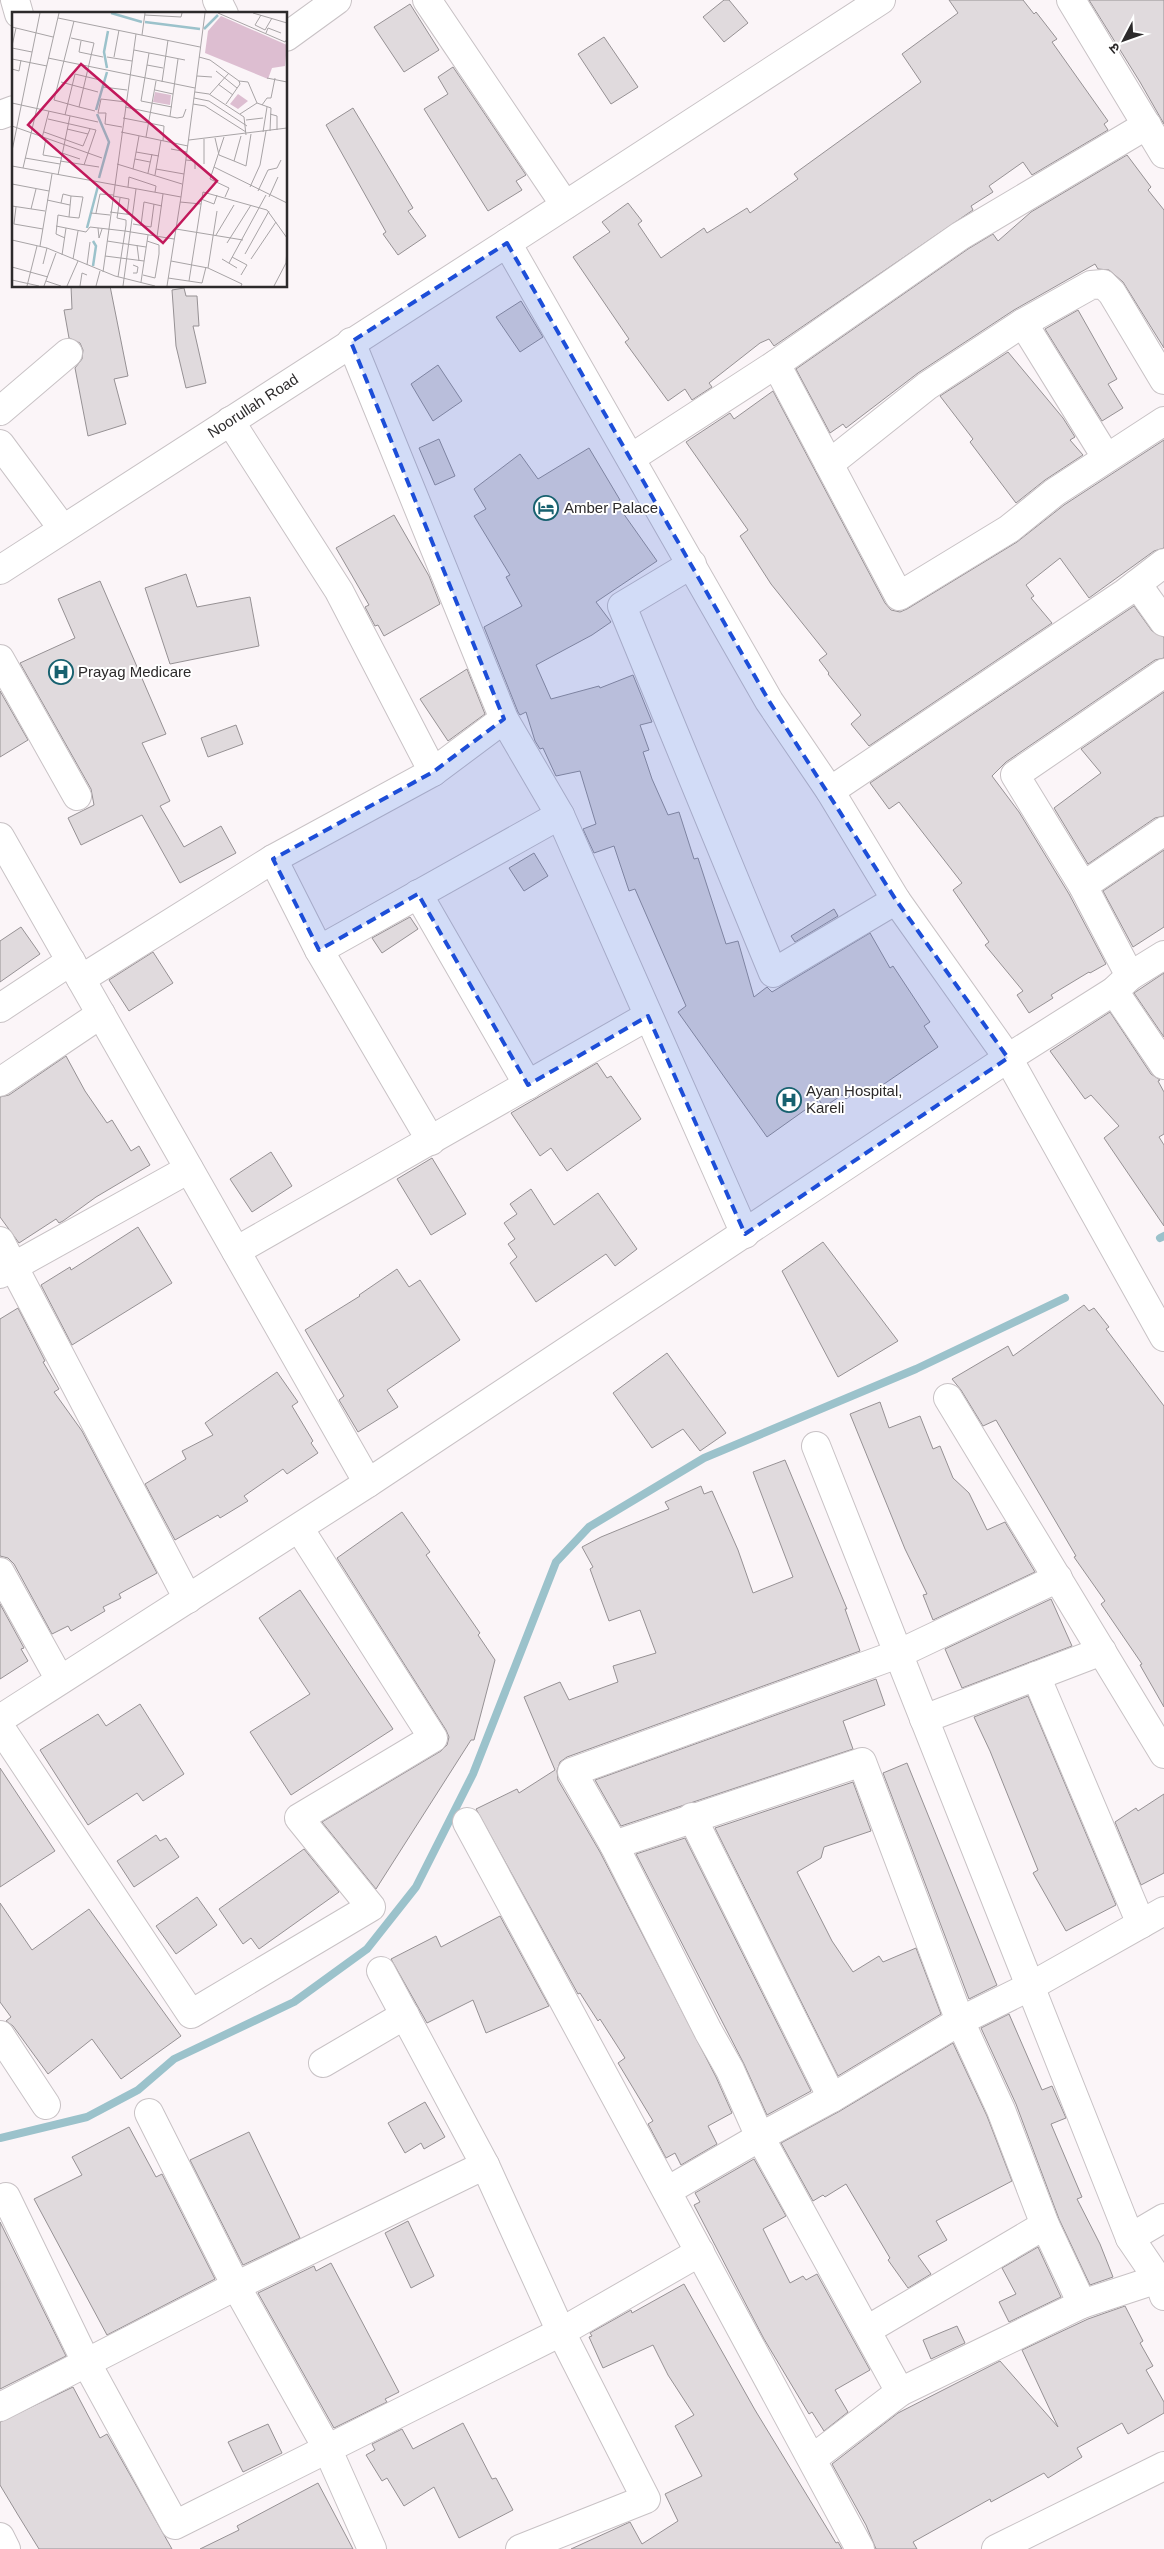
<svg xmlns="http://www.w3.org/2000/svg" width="1164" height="2549" font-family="Helvetica,'Noto Sans Devanagari',sans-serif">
	<rect width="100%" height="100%" fill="#fbf5f8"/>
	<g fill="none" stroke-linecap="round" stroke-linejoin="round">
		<g stroke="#9bc2cb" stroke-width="8">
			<polyline points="1160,1238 1164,1236"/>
			<polyline points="0,2138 87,2117 138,2090 174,2059 294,2002 367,1949 416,1887 473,1774 556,1562 589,1527 704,1458 916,1369 1065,1298"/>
		</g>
	</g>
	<g fill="#e0dadd" stroke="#969194">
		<polygon points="724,0 729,0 748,23 724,42 703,17"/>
		<polygon points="949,0 1023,0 1034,14 1036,12 1057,39 1052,42 1108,121 1104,124 1108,130 1032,175 1023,162 989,186 993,192 971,206 973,210 774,346 769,339 760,343 709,383 712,387 692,400 685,389 668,401 625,342 629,339 573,257 610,232 602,222 628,203 642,221 638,224 661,258 704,228 707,233 747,208 750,213 798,179 794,174 921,82 902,54 958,13"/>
		<polygon points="1089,0 1164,0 1164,124 1140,82"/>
		<polygon points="410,4 439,50 404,72 374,27"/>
		<polygon points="604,37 638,87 611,104 578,54"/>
		<polygon points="453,67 526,175 516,181 522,190 488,211 424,109 448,94 438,77"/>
		<polygon points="353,108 413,208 408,211 426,236 398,255 383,234 386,232 326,125"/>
		<polygon points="1127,155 1151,187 1148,190 1164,210 1164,348 1123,282 1109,270 1098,269 1095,264 1014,310 918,373 846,428 843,424 830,433 796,369 968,249 993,234 998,241 1031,212"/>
		<polygon points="71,286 110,286 128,376 114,379 126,424 88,436 75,368 82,359 83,350 80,343 69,338 64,310 72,309"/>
		<polygon points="184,288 186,296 197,296 199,326 193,326 206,383 186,388 176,346 172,290"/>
		<polygon points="521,301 543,337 520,352 496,317"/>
		<polygon points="1078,310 1117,379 1108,384 1123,408 1102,421 1045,329"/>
		<polygon points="1008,352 1063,418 1075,437 1070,440 1083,455 1045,480 1016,503 970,442 973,439 940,396"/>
		<polygon points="438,365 462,401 433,421 411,384"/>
		<polygon points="773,391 885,603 891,610 900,612 907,609 1017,542 1064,505 1164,440 1164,548 1154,551 1089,598 1060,558 1026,585 1034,596 1031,598 1052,623 869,746 851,724 861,715 828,674 829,673 819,660 827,654 771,584 740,536 748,530 686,442 730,413 734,419"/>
		<polygon points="439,439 455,476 435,485 419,448"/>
		<polygon points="589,448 620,500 616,503 657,561 596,602 611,622 592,635 536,665 551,699 599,686 600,688 633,675 652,722 640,725 649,750 643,752 652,779 668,815 679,812 694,859 698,858 726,944 738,941 754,997 767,987 772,992 870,933 890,968 893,966 930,1022 924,1026 938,1047 868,1095 862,1087 846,1099 842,1095 824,1107 819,1100 767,1137 678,1012 686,1006 635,889 629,891 614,846 594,853 583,829 596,824 580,771 556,776 543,748 540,749 535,741 526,712 520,715 518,712 484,627 522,606 506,577 510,575 474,516 486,509 474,489 520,454 538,479"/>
		<polygon points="394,515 429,576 440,604 384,636 378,625 375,626 365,607 369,605 336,548"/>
		<polygon points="186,574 197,607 250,597 259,646 170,664 145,588"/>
		<polygon points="100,581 166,734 142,743 170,801 160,806 184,847 221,826 236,853 180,883 142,815 81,845 68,818 94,805 91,789 20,663 75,638 58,599"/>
		<polygon points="1134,606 1152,631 1164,637 1164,658 1155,660 1006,762 992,776 1019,812 1069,894 1106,964 1090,973 1089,972 1051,995 1053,998 1029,1013 1017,995 1023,991 985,945 989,942 953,890 962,883 899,802 889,809 870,783"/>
		<polygon points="467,669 485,714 448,741 420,699"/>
		<polygon points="0,691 28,740 0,757"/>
		<polygon points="1164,692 1164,816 1155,818 1088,864 1054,808 1101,773 1081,749"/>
		<polygon points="236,725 243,744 208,757 201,738"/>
		<polygon points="1164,850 1164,927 1133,947 1103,891"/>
		<polygon points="534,853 548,876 524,891 509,868"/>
		<polygon points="834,909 838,916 795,942 791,936"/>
		<polygon points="410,917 418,929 382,953 372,938"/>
		<polygon points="21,927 40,954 0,982 0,941"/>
		<polygon points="153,952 173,983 129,1011 109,980"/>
		<polygon points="1164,973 1164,1037 1134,993"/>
		<polygon points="1110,1012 1151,1074 1160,1080 1158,1081 1164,1092 1164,1134 1159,1137 1164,1145 1164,1226 1104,1138 1119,1126 1091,1095 1085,1099 1050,1051"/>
		<polygon points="66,1056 85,1091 107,1123 112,1120 131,1151 139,1146 150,1165 96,1197 63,1221 59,1223 56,1219 19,1243 0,1217 0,1097 9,1095"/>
		<polygon points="597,1063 607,1078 611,1076 641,1119 567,1171 551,1148 540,1156 511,1113"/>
		<polygon points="271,1152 292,1186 252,1212 230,1179"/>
		<polygon points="432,1158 466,1214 431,1235 397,1179"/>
		<polygon points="531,1189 554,1225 598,1193 637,1249 615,1266 606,1254 536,1302 510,1263 517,1257 508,1244 515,1239 504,1223 517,1214 510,1204"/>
		<polygon points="138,1227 172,1283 72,1345 41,1285 70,1267 71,1270"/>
		<polygon points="823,1242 898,1341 838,1377 782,1271"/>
		<polygon points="397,1269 409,1287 420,1280 460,1340 387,1390 398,1407 358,1432 339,1400 344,1396 305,1330 360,1296 359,1295"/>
		<polygon points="1084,1305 1089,1311 1094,1308 1109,1327 1106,1329 1164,1406 1164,1707 1140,1665 1142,1664 1101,1604 1105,1601 1074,1557 1076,1556 996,1420 983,1426 961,1390 952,1379 1008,1346 1013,1356"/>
		<polygon points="18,1308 45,1361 43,1362 59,1389 54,1392 82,1431 157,1573 119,1594 121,1598 103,1607 105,1611 71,1631 68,1626 52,1634 14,1564 8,1558 0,1556 0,1319"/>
		<polygon points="667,1353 726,1433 700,1451 683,1429 652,1448 613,1393"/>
		<polygon points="277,1372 298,1402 292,1406 313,1441 311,1443 318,1453 287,1474 283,1469 244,1496 248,1501 220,1518 218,1515 175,1540 145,1484 186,1459 182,1451 213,1435 205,1423"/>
		<polygon points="880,1402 889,1428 920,1416 933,1449 940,1446 953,1478 969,1493 987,1530 1005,1522 1035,1572 933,1620 923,1595 927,1594 905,1549 850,1414"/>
		<polygon points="785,1460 847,1609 845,1609 860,1651 567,1757 560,1762 557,1771 558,1780 600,1852 716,2077 732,2113 708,2126 717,2144 681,2165 675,2153 666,2158 648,2124 653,2121 618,2063 625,2058 600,2019 598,2021 580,1993 578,1994 476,1809 517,1789 519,1793 555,1770 524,1697 560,1682 569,1700 618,1682 613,1666 656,1653 640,1610 609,1621 590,1569 593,1567 582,1547 601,1537 669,1509 665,1502 701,1486 704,1494 712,1491 738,1550 753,1593 793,1577 753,1472"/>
		<polygon points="402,1512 430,1552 426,1555 480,1633 478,1635 495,1660 474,1740 471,1740 376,1889 322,1822 441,1751 447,1745 449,1737 446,1730 337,1558"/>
		<polygon points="300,1590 393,1729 291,1795 250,1732 310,1694 259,1618"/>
		<polygon points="1051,1599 1072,1646 962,1688 945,1649"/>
		<polygon points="0,1604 24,1648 21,1649 28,1661 0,1679"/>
		<polygon points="876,1679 885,1705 843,1721 853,1749 621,1826 595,1780"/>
		<polygon points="1028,1696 1116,1905 1066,1931 1033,1873 1038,1870 990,1751 974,1717"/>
		<polygon points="140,1704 184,1774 143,1801 137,1793 88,1825 40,1750 98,1714 106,1726"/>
		<polygon points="907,1763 996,1983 997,1985 969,1999 883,1773"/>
		<polygon points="0,1768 55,1851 0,1887"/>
		<polygon points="853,1782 871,1831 824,1847 821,1858 797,1872 832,1941 853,1972 879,1956 883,1962 916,1948 941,2014 838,2076 715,1828"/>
		<polygon points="1164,1794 1164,1873 1141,1885 1115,1822 1136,1808 1138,1811"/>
		<polygon points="156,1835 160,1841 166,1838 179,1857 134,1887 117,1861"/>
		<polygon points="685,1838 811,2091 767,2115 744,2064 636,1854"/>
		<polygon points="304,1849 339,1892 259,1949 251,1938 243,1944 219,1909"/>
		<polygon points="197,1897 217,1925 176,1954 156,1926"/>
		<polygon points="0,1903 32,1950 89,1909 181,2036 121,2079 92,2039 48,2074 13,2026 6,2021 11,2017 0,2002"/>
		<polygon points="500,1916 549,2006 486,2033 473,2000 427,2023 391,1959 436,1936 441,1947"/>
		<polygon points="1009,2014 1042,2090 1052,2086 1066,2118 1051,2124 1082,2197 1077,2199 1100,2244 1113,2277 1090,2285 1059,2219 1016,2104 981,2028"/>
		<polygon points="953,2043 987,2116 1012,2181 936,2221 947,2240 918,2256 931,2274 908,2288 888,2260 890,2258 846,2184 825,2197 823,2195 813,2201 781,2143 840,2111"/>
		<polygon points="425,2102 445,2137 424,2149 421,2143 405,2153 388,2123"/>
		<polygon points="129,2127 156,2177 162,2174 215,2279 107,2335 34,2199 82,2175 72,2157"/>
		<polygon points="249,2132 300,2238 243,2265 190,2160"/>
		<polygon points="754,2159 786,2216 763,2229 790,2283 803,2276 806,2280 817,2274 870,2370 835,2390 848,2412 824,2431 812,2412 809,2414 764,2339 694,2205 700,2202 695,2193"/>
		<polygon points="408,2221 434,2276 411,2288 385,2233"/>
		<polygon points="0,2222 66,2356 0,2389"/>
		<polygon points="1038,2247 1061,2297 1009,2322 999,2302 1016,2294 1002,2268"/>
		<polygon points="331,2263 399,2392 385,2399 387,2402 334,2428 258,2293 314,2266 316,2271"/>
		<polygon points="684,2284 755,2410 836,2543 838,2542 842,2549 571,2549 630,2522 642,2544 678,2521 665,2494 702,2476 675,2426 694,2415 668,2375 653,2345 603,2368 589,2337 592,2336 590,2333 631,2310 632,2313"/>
		<polygon points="1125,2306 1143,2341 1140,2343 1153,2366 1146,2370 1164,2402 1164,2413 1128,2434 1122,2423 1077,2448 1082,2457 1048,2478 1044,2473 991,2502 990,2499 913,2542 917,2549 876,2549 866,2525 832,2464 898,2413 1000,2361 1058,2427 1022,2350 1088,2319"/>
		<polygon points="957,2326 965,2343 931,2359 923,2340"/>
		<polygon points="73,2387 100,2438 107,2434 172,2549 39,2549 18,2515 0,2485 0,2422"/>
		<polygon points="463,2423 492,2479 496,2478 513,2510 459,2538 434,2487 404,2506 387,2478 382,2481 366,2455 375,2450 372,2444 402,2429 413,2449"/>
		<polygon points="268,2424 282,2453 243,2472 228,2442"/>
		<polygon points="318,2483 353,2549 200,2549 239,2530 237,2526"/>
	</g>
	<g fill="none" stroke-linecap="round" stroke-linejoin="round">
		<defs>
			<g id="minor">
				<polyline points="15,0 19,14"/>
				<polyline points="217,0 224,14"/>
				<polyline points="427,0 565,205"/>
				<polyline points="1071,0 1164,154"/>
				<polyline points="286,37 337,0"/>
				<polyline points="0,115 14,110"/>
				<polyline points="507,243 881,0"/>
				<polyline points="1023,323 1106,457"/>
				<polyline points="351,342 504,719 560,815 745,1234"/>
				<polyline points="776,364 899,596 1009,529 1055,492 1164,421"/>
				<polyline points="0,411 68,353"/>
				<polyline points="230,421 339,591 433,772"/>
				<polyline points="0,444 63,529"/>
				<polyline points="631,458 776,364 960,236 1147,125"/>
				<polyline points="829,464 927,386 1023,323 1091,285 1103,284 1112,293 1164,380"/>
				<polyline points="692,564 622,606 773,973 896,900"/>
				<polyline points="1137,584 1164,622"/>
				<polyline points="0,659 77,796"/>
				<polyline points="830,791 1125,593 1164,563"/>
				<polyline points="0,837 368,1483"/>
				<polyline points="273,859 319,950 431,1141"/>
				<polyline points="1083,886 1164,831"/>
				<polyline points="418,894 528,1085"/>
				<polyline points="319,950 560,815"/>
				<polyline points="1130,976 1083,886 1015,775 1164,673"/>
				<polyline points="81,979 273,859 433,772 504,719"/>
				<polyline points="1114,991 1164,1065"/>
				<polyline points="0,1008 71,961"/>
				<polyline points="0,1082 101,1014"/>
				<polyline points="0,1241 188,1599"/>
				<polyline points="236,1251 648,1016"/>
				<polyline points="0,1274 189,1169"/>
				<polyline points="948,1398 1164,1754"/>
				<polyline points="816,1446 1130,2238 1158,2279 1164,2296"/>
				<polyline points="0,1572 60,1680"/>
				<polyline points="1036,1676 1141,1924"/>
				<polyline points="0,1719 368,1483 1008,1058 1114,991 1130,976 1164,955"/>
				<polyline points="924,1719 1102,1651"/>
				<polyline points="0,1727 191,2014 371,1907 299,1818 433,1738 299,1528"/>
				<polyline points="692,1817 832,2098"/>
				<polyline points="467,1822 860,2549"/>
				<polyline points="614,1845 862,1762 960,2021 1001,2110 1045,2225 1082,2304"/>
				<polyline points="0,2035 46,2105"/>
				<polyline points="323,2063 405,2015"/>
				<polyline points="149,2113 236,2286 327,2448 372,2549"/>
				<polyline points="485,2165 561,2332 646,2499 520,2549"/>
				<polyline points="667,2191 760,2137 832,2098 960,2021 1031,1986 1164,1911"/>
				<polyline points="6,2197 86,2362 175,2525 561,2332 700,2252"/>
				<polyline points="1130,2238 1164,2218"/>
				<polyline points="867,2330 1045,2225"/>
				<polyline points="900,2392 760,2137 730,2070 708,2031 614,1845 572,1772 898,1654 1058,1578"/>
				<polyline points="0,2407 236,2286 485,2165 381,1971"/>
				<polyline points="812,2459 900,2392 1082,2304 1158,2279"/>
				<polyline points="0,2537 6,2549"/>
				<polyline points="996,2549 1164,2466"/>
			</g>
			<polyline id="major" points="0,570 507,243 769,701 830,791 896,900 1008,1058 1164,1337"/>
		</defs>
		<use href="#minor" stroke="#c8c2c5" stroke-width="30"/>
		<use href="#major" stroke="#c8c2c5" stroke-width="30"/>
		<use href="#minor" stroke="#fff" stroke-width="28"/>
		<use href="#major" stroke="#fff" stroke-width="28"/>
	</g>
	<path fill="#1d4ed8" fill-opacity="0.2" stroke="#1d4ed8" stroke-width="4" stroke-dasharray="10 6" stroke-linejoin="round" d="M507 243 769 701 896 900 1008 1058 745 1234 648 1016 528 1085 418 894 319 950 273 859 433 772 504 719 351 342Z"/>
	<defs>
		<symbol id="hotel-ring" viewBox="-11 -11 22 22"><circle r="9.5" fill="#fff" stroke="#17616f" stroke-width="1.5"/><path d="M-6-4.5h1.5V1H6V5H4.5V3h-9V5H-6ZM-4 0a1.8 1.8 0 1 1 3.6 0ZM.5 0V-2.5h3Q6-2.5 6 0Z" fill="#17616f"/></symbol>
		<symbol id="hospital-ring" viewBox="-11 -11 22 22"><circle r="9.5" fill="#fff" stroke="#17616f" stroke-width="1.5"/><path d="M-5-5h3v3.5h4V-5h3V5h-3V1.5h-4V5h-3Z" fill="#17616f"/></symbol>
	</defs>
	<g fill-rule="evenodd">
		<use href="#hotel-ring" x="532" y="494" width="28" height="28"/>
		<use href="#hospital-ring" x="47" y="658" width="28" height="28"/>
		<use href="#hospital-ring" x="775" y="1086" width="28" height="28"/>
	</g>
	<g text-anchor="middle" stroke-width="4" stroke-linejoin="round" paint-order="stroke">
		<g font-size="15" fill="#2c2a2b" stroke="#fff">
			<text transform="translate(253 406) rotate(-33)" y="5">Noorullah Road</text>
		</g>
		<g font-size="15" fill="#2c2a2b" stroke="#fff" text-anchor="start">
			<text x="564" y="513">Amber Palace</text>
			<text x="78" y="677">Prayag Medicare</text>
			<text x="806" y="1096">Ayan Hospital,<tspan x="806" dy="17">Kareli</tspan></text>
		</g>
	</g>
	<g transform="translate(12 12)">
		<rect width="275" height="275" fill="#fbf5f8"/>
		<path d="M209 4 275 33 273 54 260 56 256 67 193 41 196 19ZM143 80 159 83 158 93 141 90ZM226 82 236 89 226 97 218 92Z" fill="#ddbed1"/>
		<path fill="none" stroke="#9bc2cb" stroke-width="2.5" d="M99 1 130 10M133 10 188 17M192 17 206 3M95 56 92 40 96 19M84 98 95 60M85 102 97 130 87 166M75 216 86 174M81 229 84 234 81 254"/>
		<path fill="none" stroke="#a8a4a6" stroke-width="1" d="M206 1 273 30 275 27M241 1 275 11M133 3 169 5 170 1M249 3 243 13 253 18 260 6M46 6 188 35M62 9 42 88 67 95M0 15 41 25M254 21 256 16 269 21M130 23 133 1M59 26 82 31 67 95 83 99M69 29 67 40 91 45M0 34 4 16M0 36 20 40M122 38 173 48M137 41 129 89 160 95M95 45 120 49M102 45 107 18M187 45 198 48 227 69 236 70 245 91 259 96 258 119M36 46 183 76M0 47 35 54M135 53 151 56M0 57 7 59 9 48M204 59 225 76M185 64 200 65M255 66 275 70M49 70 86 80M150 70 156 28M206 72 221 83M91 75 115 78M143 78 161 82M183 80 197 82 232 105 234 123M198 82 217 61M182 86 197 89 235 114M0 91 86 110M181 92 193 94 234 120M214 92 228 72 227 69M250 93 255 86H259L263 66M113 95 165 106 171 105 174 97M228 102 245 91M258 102 265 104V118M53 103 63 62 88 68M158 104 166 47M111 106 152 114 151 129M36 107 84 118 72 153M234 108 251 106M0 114 90 146M110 115 93 112 94 101H86L89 87 114 90M55 117 76 122M32 120 71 134 78 117M109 120 176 134M251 120 255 95M134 125 144 69M212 125 198 167 217 176 213 185M30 126 37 99M34 126 31 143 49 146M203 126 207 143 222 149 229 124M177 128 275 116M159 137 175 140M0 139 28 1M124 140 147 144M50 141 68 147M13 146 48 152M123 147 138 150M174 148 183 149V157M48 149 87 155M222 149 234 154 239 122M105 152 170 172M192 152V127M0 154 169 185 193 1M202 155 275 191M11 156 47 1M121 157 127 124M144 157 172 162M136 161 140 142M46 163 58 104M143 163 149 128M0 172 37 179M116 175 117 165 144 174 143 180M238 175 248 153 254 119M246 179 256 158 265 156 269 148M101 184 117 187 115 202M257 185 266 165M189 187 202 192 205 183M35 188 58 193M168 190 189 192M49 191 51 182 59 184M0 194 33 199M4 195 2 212 31 217M19 197 24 177M98 200 121 203M79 201 98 203M84 201 88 182 101 183M121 212 139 215 142 192M129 213 132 190 150 194M44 214 74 220 78 215 113 219 162 227M86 216 87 226 90 217M164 217 231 228M204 223 222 193M145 225 151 182M53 226 44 222 46 203 57 205 67 206 71 185 59 184 57 205M0 228 35 236 103 264 143 274M95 229 134 235M215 231 239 193M125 233 127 249M28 234 40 162M233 242 257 199M50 243 54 216M93 244 132 249M220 245 235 253 229 263M61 247 66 219M210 247 225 256M239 247 264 210M159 249 196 256 230 272 229 274M217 251 254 183M31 252 35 236M75 253 78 230M0 255 36 265M196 256 205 199M91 260 124 22M121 261H125L126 255 121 253M131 263 143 266 147 242V233L135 229M106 265 114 213V208L105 206 108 186M156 266 190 271 194 255M0 268 27 274M34 269 49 274M177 269 191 180 255 198 275 226M129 270 136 223M15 274 25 234M32 274 44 241M55 274 66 249M68 274 70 261 75 263M84 274 88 259M111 274 124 177M155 274 169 185M262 274 274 251 275 237"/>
		<path fill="#c2185b" fill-opacity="0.15" stroke="#c2185b" stroke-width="2.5" d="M69 52 205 169 151 231 16 113Z"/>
		<rect width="275" height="275" fill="none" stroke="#2c2a2b" stroke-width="2.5"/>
	</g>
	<g transform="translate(1124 40) rotate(229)" stroke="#ffffff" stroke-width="4" paint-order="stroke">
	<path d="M0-4L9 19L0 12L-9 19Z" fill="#2c2a2b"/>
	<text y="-8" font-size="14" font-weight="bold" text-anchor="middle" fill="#2c2a2b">उ</text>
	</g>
</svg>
